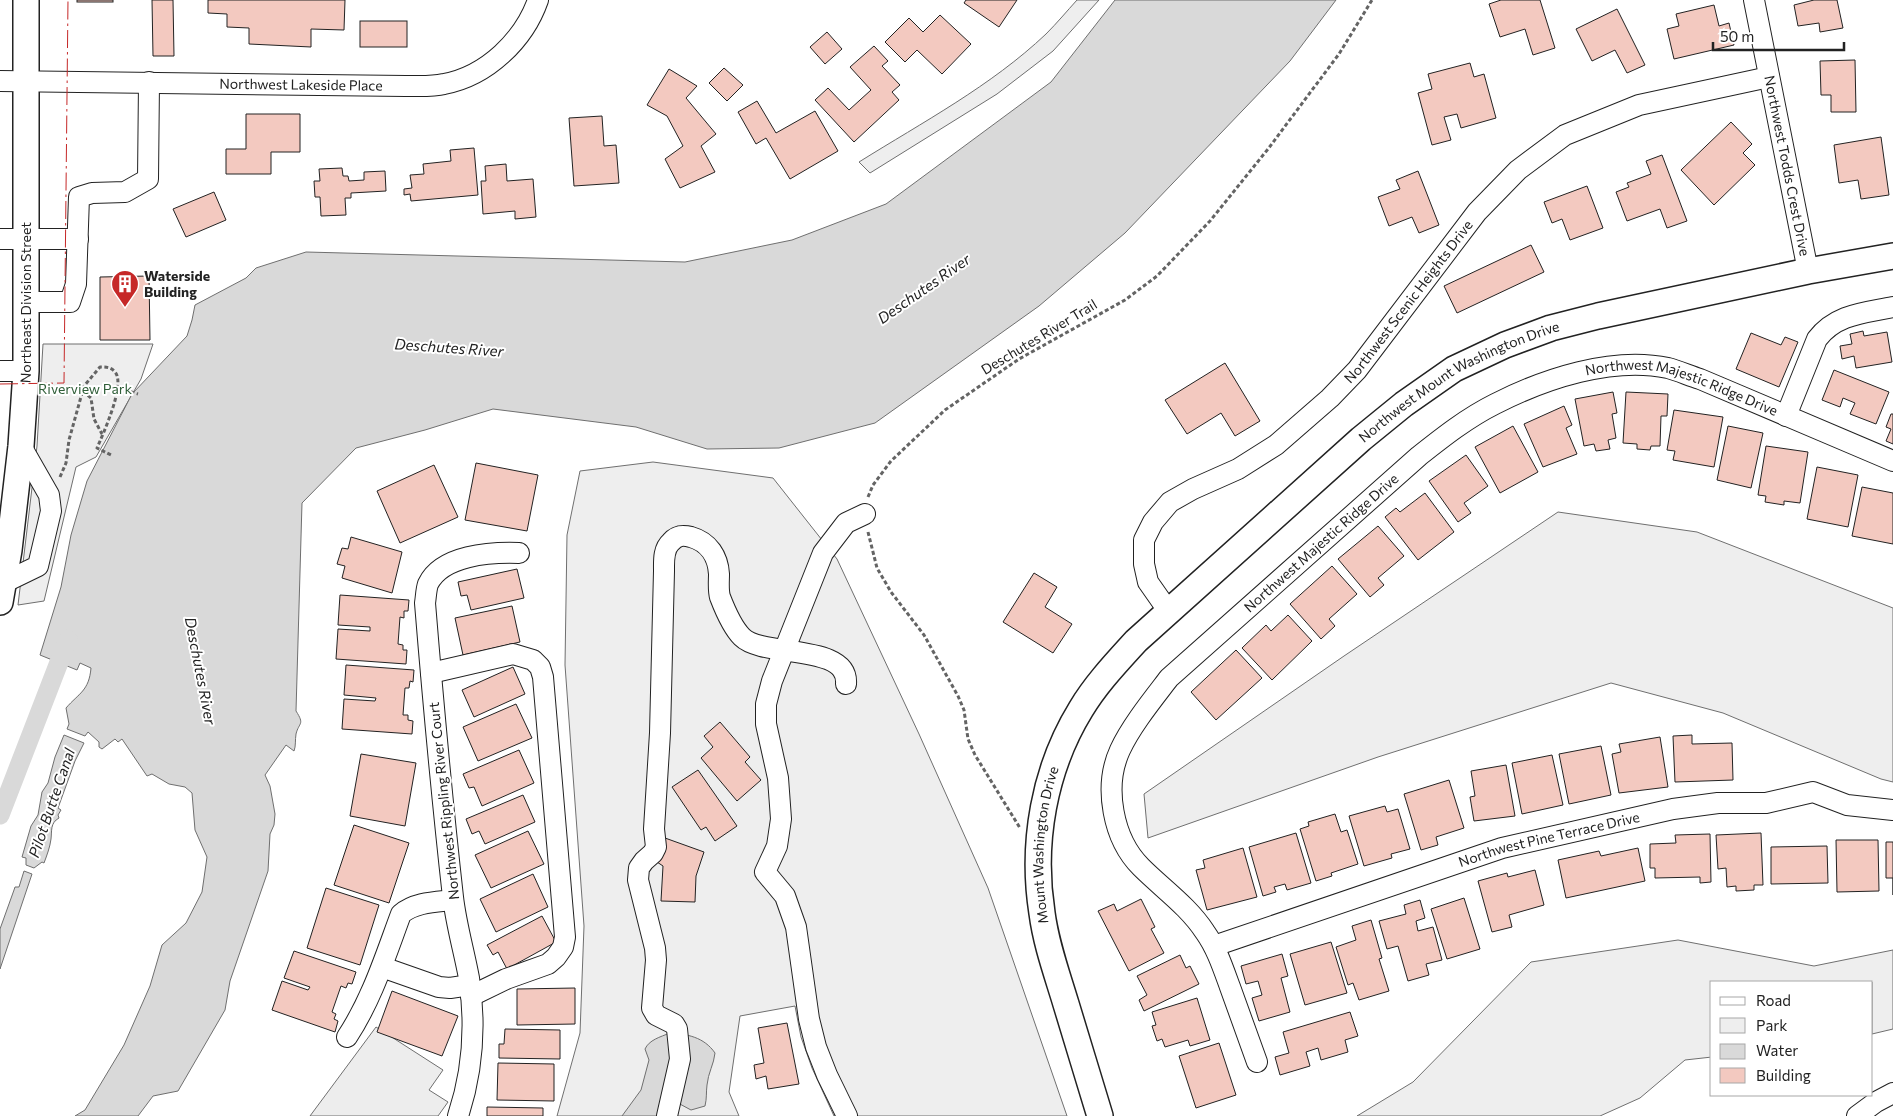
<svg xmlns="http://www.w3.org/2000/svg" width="1893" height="1116" font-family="Commissioner,sans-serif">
	<rect width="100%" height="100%" fill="#fff"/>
	<g fill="#eee" stroke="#6f6f6f">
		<path d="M1077 0H1099L1053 51 997 94 870 173 859 162C923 122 991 86 1046 34 1057 23 1067 11 1077 0Z"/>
		<polygon points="43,344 153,344 141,379 96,457 76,467 44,601 18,605 37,446"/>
		<polygon points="653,462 773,478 837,559 919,734 988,888 1067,1116 834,1116 812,1068 801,1037 795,1006 740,1016 729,1092 739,1116 557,1116 580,1033 584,926 565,665 567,535 580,471"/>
		<polygon points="1558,512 1697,532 1893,608 1893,782 1881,779 1723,713 1611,683 1378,757 1148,838 1144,794 1344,656"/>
		<polygon points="1678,940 1814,966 1893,950 1893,1029 1872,1034 1872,982 1712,982 1712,1057 1685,1060 1640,1098 1600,1116 1357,1116 1413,1082 1531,962"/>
	</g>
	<polygon fill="#ededed" stroke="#6f6f6f" points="376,1027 443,1070 429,1090 448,1102 438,1116 310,1116"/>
	<g fill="#d9d9d9" stroke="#6f6f6f">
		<path d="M1115 0H1336L1290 61 1125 233 1039 306 875 423 779 448 707 449 636 427 493 409 425 430 356 448 302 503 296 711C305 725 299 722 296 734 295 740 296 746 294 751L286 745 265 775 270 786 275 814 274 825 270 834 268 871 230 981 225 1010 178 1091 153 1096 138 1116H75L85 1110 124 1045 150 986 162 945 186 923 202 892 207 857 195 830 192 793 185 787 169 784 152 774 147 776 122 739 118 742 115 739 102 749 99 747V742L88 732 85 736 67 729 69 724 66 708C79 693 89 691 91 668L80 663 77 670 40 655 61 587 71 535 87 481 132 394 187 336 192 320 195 305 246 278 256 268 306 252 685 262 792 240 886 204 1051 82Z"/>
		<path d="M64 735 84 743 75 761 58 808 61 810 58 815 59 818C50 823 52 831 51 839 50 847 47 855 44 863L42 862 34 868 26 865V858L22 857 31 826 38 815 42 792 48 783 55 757Z"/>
		<polygon points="24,871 32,874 0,969 0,929 14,890 15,887 19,887"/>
		<path d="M670 1033C687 1034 704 1037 715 1053 714 1064 708 1073 707 1085 706 1092 707 1098 705 1106L691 1110 678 1103 659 1116H622L641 1090 649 1060 645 1049C649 1040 660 1037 670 1033Z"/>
	</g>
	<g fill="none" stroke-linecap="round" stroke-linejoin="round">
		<polyline stroke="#d9d9d9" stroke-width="19" points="0,815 68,639"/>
	</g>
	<g fill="#f3c9c0" stroke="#222">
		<rect x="77" y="0" width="36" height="2"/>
		<polygon points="152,0 173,0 174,56 153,56"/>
		<polygon points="208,0 345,0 344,30 311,29 311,47 249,44 249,28 227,27 227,14 208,13"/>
		<polygon points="966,0 1017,0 999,27 964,3"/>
		<polygon points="1501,0 1540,0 1555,48 1533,55 1525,29 1500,37 1489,4"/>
		<polygon points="1837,0 1843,28 1820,32 1819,23 1798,26 1794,5 1814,0"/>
		<polygon points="1714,5 1719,26 1729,23 1734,45 1674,59 1667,29 1679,26 1676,14"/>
		<polygon points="1617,9 1645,65 1627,73 1615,50 1592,61 1576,29"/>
		<polygon points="940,15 971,44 942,74 917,50 905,62 885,42 909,18 923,32"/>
		<rect x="360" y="21" width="47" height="26"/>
		<polygon points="827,32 842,49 825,64 810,47"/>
		<polygon points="874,46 888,61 882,66 900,85 892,92 899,100 854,142 815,100 828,88 849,110 871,90 850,67"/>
		<polygon points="1855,60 1856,112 1831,112 1831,95 1821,95 1820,61"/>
		<polygon points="1470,63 1474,77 1484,74 1496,118 1461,128 1457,114 1444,117 1451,140 1432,145 1418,93 1432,89 1428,74"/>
		<polygon points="724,68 743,85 727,101 709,83"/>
		<polygon points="669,69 697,86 686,98 716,134 701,146 715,172 680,188 665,159 683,146 667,116 647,105"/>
		<polygon points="757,101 776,133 815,111 838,151 790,179 766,138 756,144 738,112"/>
		<polygon points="246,114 300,114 300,152 271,152 271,174 226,174 226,149 246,149"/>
		<polygon points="602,116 604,146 616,145 619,183 574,186 569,118"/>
		<polygon points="1731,122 1752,144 1743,153 1755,165 1714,205 1681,170"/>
		<polygon points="1881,137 1889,195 1861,199 1858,180 1839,183 1834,145"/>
		<polygon points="474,148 478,195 411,201 410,194 404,195 404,189 412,188 410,175 424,174 423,164 451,161 450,150"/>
		<polygon points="1662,155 1687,221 1667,228 1660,209 1627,221 1616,192 1629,187 1627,183 1651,174 1646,161"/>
		<polygon points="506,164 507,181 533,179 536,217 515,219 515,211 483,214 481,181 486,181 485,166"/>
		<polygon points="342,168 343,176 348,176 349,181 364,180 364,172 385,171 386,191 351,193 351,198 345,198 346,215 321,216 320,197 315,197 314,181 320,181 319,169"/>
		<polygon points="1418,171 1439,225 1419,233 1412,217 1389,226 1378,197 1400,189 1396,180"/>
		<polygon points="1587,186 1603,228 1570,240 1562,219 1552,223 1544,202"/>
		<polygon points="214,192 226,220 186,237 173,209"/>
		<polygon points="1531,245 1544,272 1457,313 1444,286"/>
		<polygon points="149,276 150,340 100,340 100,277"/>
		<polygon points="1863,331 1864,336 1887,332 1892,362 1856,368 1854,356 1842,359 1840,346 1852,344 1850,334"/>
		<polygon points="1751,333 1781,345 1785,337 1798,342 1779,387 1736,369"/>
		<polygon points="1225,363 1260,421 1235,436 1221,413 1187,434 1165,400"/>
		<polygon points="1834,370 1889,392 1876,424 1850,414 1855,403 1843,398 1840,407 1822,400"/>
		<polygon points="1613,392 1617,413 1612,414 1616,438 1608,440 1610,449 1596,451 1594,444 1584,446 1575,399"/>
		<polygon points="1626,392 1668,394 1667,416 1661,416 1660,446 1651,446 1650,450 1637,449 1637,444 1623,443"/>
		<polygon points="1564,406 1572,425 1566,428 1577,454 1543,467 1524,424"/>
		<polygon points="1674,410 1723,417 1714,467 1673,460 1675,451 1667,450"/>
		<polygon points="1891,414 1893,414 1893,444 1886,441 1891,429 1886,427"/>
		<polygon points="1513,426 1538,472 1500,493 1475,447"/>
		<polygon points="1728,426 1763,433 1751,488 1717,480"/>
		<polygon points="1766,446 1808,452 1800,503 1784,501 1784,505 1765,502 1766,496 1758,495"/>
		<polygon points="1466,455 1488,486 1464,503 1471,513 1458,522 1429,481"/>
		<polygon points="476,463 538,475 527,531 465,520"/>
		<polygon points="434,465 458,517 400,543 377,491"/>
		<polygon points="1817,467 1858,475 1848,527 1807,519"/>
		<polygon points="1862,487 1893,493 1893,544 1852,536"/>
		<polygon points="1425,493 1454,532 1418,560 1385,517 1396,508 1400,512"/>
		<polygon points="1378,526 1404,556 1378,578 1384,585 1370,597 1338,559"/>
		<polygon points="351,537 402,552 392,593 342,578 345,566 337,564 342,548 348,549"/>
		<polygon points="1332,566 1357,594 1329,619 1335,626 1321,639 1290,604"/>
		<polygon points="517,569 524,598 471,610 467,595 461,596 458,582"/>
		<polygon points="1034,573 1057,587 1045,607 1072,624 1053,653 1003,622"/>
		<polygon points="340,595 409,600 408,611 404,611 404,618 400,617 398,644 403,645 403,650 407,650 406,664 336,659 338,629 370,631 370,627 338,625"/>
		<polygon points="512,606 520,642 463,655 455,618"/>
		<polygon points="1288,615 1312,641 1272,680 1242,648 1266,625 1271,631"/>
		<polygon points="1236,650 1262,678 1216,720 1191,692"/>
		<polygon points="346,665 414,670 413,682 410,681 409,688 405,688 403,715 408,715 408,720 413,721 412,734 342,729 344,699 375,701 376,698 344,695"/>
		<polygon points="513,667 525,694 474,717 462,690"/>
		<polygon points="516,704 532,738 478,761 463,727"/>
		<polygon points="720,722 750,757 745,762 761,780 737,801 701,758 713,747 704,736"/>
		<polygon points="1692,735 1692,744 1732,743 1733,780 1675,782 1673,736"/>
		<polygon points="1660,737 1668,787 1619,793 1612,754 1621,752 1619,744"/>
		<polygon points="1601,746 1611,795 1569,804 1559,754"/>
		<polygon points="519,750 534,783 482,806 474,787 469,788 463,774"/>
		<polygon points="361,754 416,763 405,826 350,816"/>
		<polygon points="1552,755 1563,805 1522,814 1512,763"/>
		<polygon points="1506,765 1515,816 1474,821 1470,797 1475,796 1471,771"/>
		<polygon points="698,770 737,826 715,841 706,827 701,830 672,787"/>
		<polygon points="1449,780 1464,828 1436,837 1438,845 1421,850 1404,794"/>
		<polygon points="523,795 535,822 485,844 479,831 472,834 466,819"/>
		<polygon points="1385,806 1387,812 1398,809 1410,849 1391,854 1392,858 1364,866 1349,816"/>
		<polygon points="1335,814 1341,832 1347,830 1358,864 1331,873 1332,876 1316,881 1300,829 1309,826 1308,822"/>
		<polygon points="354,825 409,843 389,903 334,885"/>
		<polygon points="528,831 544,864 491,888 475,855"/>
		<polygon points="1296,833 1311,883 1287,890 1285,884 1274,887 1276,892 1263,896 1249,847"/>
		<polygon points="1761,833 1763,885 1754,885 1754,890 1736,891 1736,886 1727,887 1726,868 1718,869 1716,835"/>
		<polygon points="1710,834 1711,882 1700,883 1700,877 1655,878 1655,868 1650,868 1650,844 1676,843 1675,835"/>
		<polygon points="665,838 704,852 696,876 695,902 661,901 663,866 657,862"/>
		<polygon points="1836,840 1878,840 1879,891 1837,892"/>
		<polygon points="1886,842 1893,842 1893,895 1893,878 1886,878"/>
		<polygon points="1827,846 1828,883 1771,884 1771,847"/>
		<polygon points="1243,848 1257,897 1207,910 1196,870 1205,868 1203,860"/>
		<polygon points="1638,848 1645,881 1566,898 1558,860 1599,851 1601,856"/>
		<polygon points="1535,870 1544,905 1509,915 1512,927 1492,932 1478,881 1507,873 1508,877"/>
		<polygon points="533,874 548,907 496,932 480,899"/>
		<polygon points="326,888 379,905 360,965 307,948"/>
		<polygon points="1464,898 1480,949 1447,959 1431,909"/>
		<polygon points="1141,899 1155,927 1151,929 1164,953 1129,971 1098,911 1114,904 1117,911"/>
		<polygon points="1420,900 1425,918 1416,921 1418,931 1433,927 1442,960 1426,964 1429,975 1408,981 1398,946 1387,949 1379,921 1406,914 1404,905"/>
		<polygon points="542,916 556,942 507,969 498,952 493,955 487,945"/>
		<polygon points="1371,920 1382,958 1379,959 1389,991 1359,1000 1353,983 1348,985 1336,947 1356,940 1352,926"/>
		<polygon points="1331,942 1347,993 1305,1005 1290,954"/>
		<polygon points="294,951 356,972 352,984 348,983 346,988 341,986 332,1012 336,1014 334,1019 338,1021 335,1032 272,1010 282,981 308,990 310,987 284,978"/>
		<polygon points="1282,954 1288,976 1281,978 1290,1012 1259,1021 1252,998 1262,995 1258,981 1246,984 1241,966"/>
		<polygon points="1180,955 1186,968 1190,966 1199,984 1144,1011 1139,1000 1147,995 1137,976"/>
		<polygon points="575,988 575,1024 517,1025 517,989"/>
		<polygon points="392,991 458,1016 442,1056 377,1032"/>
		<polygon points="1197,998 1210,1040 1190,1046 1188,1040 1165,1047 1162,1039 1157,1041 1152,1026 1156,1025 1152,1012"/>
		<polygon points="1350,1012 1358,1036 1345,1040 1348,1052 1321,1060 1318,1048 1306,1052 1310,1066 1280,1075 1275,1057 1289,1053 1283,1032"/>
		<polygon points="787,1023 799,1084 768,1089 766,1076 756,1079 754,1065 764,1063 758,1028"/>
		<polygon points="505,1029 560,1030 560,1059 499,1058 499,1044 504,1044"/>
		<polygon points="1219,1043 1236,1095 1196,1108 1179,1056"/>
		<polygon points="498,1063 554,1064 554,1101 497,1100"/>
		<polygon points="487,1107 543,1108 543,1116 487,1116"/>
	</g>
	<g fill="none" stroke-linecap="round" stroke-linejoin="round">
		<defs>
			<g id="minor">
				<path id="s1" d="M1754 0 1808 271"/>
				<path id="s2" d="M0 81 406 86C418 86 432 87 444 84 487 76 524 40 538 0"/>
				<polyline points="0,239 78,239"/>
				<polyline points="28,302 70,302 76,284 79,197 92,193 125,192 148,179 149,82"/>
				<polyline points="0,371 26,371"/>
				<path d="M1786 416 1817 339C1836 314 1864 313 1893 307"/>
				<polyline points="3,583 38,566 51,511 49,495 21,446"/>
				<path id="s3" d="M1169 612 1148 582 1144 564V540L1153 522 1170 502 1193 489 1238 469 1276 445 1330 398 1357 370 1477 212 1518 170 1565 135 1639 105 1769 77"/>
				<polyline points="431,673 513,654 533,660 540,667 543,677 565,937 563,947 556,957 548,964 506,979 471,996"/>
				<path id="s4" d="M1214 946 1502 848 1673 809 1718 803H1766L1813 792 1847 805 1893 810"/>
				<polyline points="382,967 439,987 450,988 470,985"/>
				<path d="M347 1037C372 999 385 957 401 914 415 902 436 902 453 900"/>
				<path id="s5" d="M1257 1062C1248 1037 1239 1012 1230 987 1223 968 1217 949 1205 932 1188 906 1163 889 1141 867 1113 839 1103 787 1120 750 1131 726 1153 699 1169 678L1419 456C1443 437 1467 418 1495 404 1544 379 1612 356 1668 368 1679 371 1690 376 1700 379L1893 461"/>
				<path d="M458 1116C473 1071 476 1025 469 978 464 951 456 924 453 897 442 799 433 701 425 603 426 597 426 590 428 584 442 555 490 552 519 553"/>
				<path d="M667 1116 680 1059 677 1029 674 1024 656 1015 652 1008 656 960 655 948 638 880 639 868 644 861 653 853 656 847 654 829 660 733 664 571C664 561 663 549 671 542 677 535 683 535 691 537 709 542 718 557 719 574 719 581 718 590 720 597 725 610 732 627 742 637 763 658 849 643 846 684"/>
				<polyline points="847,1116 827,1075 816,1047 809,1019 796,927 785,896 765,872 777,846 781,819 778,778 766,724 766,704 772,681 823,553 846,523 865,514"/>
				<polyline points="1857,1116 1876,1102 1893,1093"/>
			</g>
			<g id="major">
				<path id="s6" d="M0 602 9 550 21 446 26 371V0"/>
				<path id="s7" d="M1100 1116C1089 1079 1077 1041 1066 1004 1057 974 1046 944 1042 913 1031 843 1044 769 1081 709 1096 684 1116 663 1136 641L1361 439 1404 404 1454 369 1505 345 1551 328 1598 316 1808 271 1893 256"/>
			</g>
		</defs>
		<use href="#minor" stroke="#222" stroke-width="22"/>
		<use href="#major" stroke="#222" stroke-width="28"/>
		<g stroke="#646464" stroke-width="3" stroke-dasharray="4 2.5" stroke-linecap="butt">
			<polyline points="118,388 138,394"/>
			<polyline points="83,391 91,398 94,419 102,434"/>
			<path d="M60 477 66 463 69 440 84 386 100 367C106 367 111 367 115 372 126 384 103 434 97 448L111 455"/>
			<polyline points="868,497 873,485 891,461 945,410 1019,359 1125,300 1157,276 1210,221 1268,149 1339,54 1372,0"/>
			<polyline points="868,532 877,568 891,592 924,635 958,696 964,710 968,739 975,755 1020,828"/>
		</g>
		<use href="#minor" stroke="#fff" stroke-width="20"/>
		<use href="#major" stroke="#fff" stroke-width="25"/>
		<polyline stroke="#c62828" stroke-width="1" stroke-dasharray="18 4 2.5 4" stroke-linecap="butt" points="0,384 64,383 68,0"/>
	</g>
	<defs>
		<symbol id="building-pin" viewBox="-11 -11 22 30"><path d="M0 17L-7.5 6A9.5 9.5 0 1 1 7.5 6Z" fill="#c62828" stroke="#fff"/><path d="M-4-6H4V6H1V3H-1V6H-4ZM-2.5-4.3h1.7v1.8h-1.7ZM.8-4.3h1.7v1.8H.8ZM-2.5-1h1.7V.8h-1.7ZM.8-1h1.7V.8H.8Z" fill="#fff"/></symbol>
	</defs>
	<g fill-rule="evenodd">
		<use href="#building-pin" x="109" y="268" width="32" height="43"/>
	</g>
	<g text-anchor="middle" stroke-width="4" stroke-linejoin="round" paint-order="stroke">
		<g font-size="14" fill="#222" stroke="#fff">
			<text dy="5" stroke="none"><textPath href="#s2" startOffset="301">Northwest Lakeside Place</textPath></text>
			<text dy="5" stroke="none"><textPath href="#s1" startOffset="169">Northwest Todds Crest Drive</textPath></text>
			<text dy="5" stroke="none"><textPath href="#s3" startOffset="442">Northwest Scenic Heights Drive</textPath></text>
			<text dy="5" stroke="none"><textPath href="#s6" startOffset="301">Northeast Division Street</textPath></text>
			<text transform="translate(1039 337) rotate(-31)" y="5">Deschutes River Trail</text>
			<text dy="5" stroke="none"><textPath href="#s7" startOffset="928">Northwest Mount Washington Drive</textPath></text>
			<text dy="5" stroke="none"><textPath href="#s5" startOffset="1068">Northwest Majestic Ridge Drive</textPath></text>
			<text dy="5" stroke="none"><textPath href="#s5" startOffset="648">Northwest Majestic Ridge Drive</textPath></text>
			<text transform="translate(444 801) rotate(-96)" y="5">Northwest Rippling River Court</text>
			<text dy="5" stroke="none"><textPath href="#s4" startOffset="352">Northwest Pine Terrace Drive</textPath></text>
			<text dy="5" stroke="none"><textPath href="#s7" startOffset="280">Mount Washington Drive</textPath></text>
		</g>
		<g font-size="14" font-weight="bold" fill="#222" stroke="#fff" text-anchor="start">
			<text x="144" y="281">Waterside<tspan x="144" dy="16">Building</tspan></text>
		</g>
		<g font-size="14" fill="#2f5e38" stroke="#fff">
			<text x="85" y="394">Riverview Park</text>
		</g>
		<g font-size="15" font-style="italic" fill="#222" stroke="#fff">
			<text transform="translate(924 289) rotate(-35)" y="5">Deschutes River</text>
			<text transform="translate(449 348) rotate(4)" y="5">Deschutes River</text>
			<text transform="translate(200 671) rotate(79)" y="5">Deschutes River</text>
			<text transform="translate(52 803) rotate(-71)" y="5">Pilot Butte Canal</text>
		</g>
	</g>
	<rect x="1710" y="981" width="162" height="115" fill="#ffffff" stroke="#a7a7a7"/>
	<rect x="1720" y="997" width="25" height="8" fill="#ffffff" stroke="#a7a7a7"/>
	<text x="1756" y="1006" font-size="15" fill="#222222">Road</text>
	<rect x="1720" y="1018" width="25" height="15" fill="#eeeeee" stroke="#a7a7a7"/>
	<text x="1756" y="1031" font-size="15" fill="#222222">Park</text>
	<rect x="1720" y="1044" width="25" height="15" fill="#d9d9d9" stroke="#a7a7a7"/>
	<text x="1756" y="1056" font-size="15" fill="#222222">Water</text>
	<rect x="1720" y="1068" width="25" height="15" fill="#f3c9c0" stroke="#a7a7a7"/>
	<text x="1756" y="1081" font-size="15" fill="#222222">Building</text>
	<path d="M1713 42v8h131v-8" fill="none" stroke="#222222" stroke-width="2.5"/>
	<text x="1720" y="42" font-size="15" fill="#222222" stroke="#ffffff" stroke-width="4" paint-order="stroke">50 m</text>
</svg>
